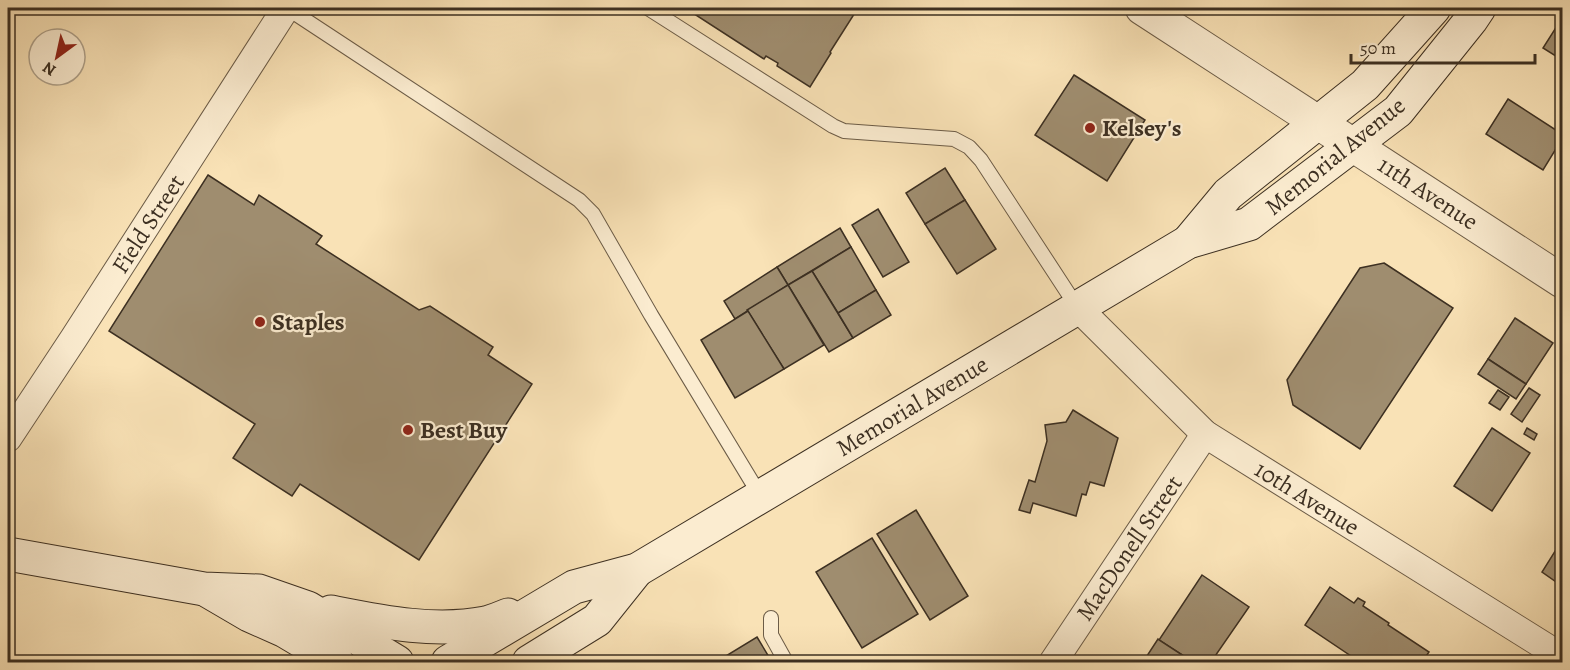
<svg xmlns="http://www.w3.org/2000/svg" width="1570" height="670" font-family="Alegreya,serif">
	<rect width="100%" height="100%" fill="#f9e2b6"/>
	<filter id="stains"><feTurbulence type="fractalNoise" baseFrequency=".00333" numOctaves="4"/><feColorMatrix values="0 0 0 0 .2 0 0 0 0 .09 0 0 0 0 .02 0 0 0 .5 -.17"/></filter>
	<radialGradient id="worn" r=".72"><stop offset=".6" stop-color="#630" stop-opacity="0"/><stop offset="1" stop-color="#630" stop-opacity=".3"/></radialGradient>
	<g fill="#9f8d6f" stroke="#3d3022" stroke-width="1.5">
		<polygon points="685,8 858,8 830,52 831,53 810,87 777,66 778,63 766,56 764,59"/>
		<polygon points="1562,18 1562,60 1543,48"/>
		<polygon points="1074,75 1145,120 1107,181 1035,135"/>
		<polygon points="1508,99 1562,134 1562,139 1543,170 1486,134"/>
		<polygon points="945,168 965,200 925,224 906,193"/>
		<polygon points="208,175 254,205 259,195 322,236 316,244 419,310 430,306 493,347 488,355 532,384 419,560 300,484 292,496 233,458 255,424 109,331"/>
		<polygon points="965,200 996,249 957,274 925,224"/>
		<polygon points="878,209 909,262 883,277 852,225"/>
		<polygon points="840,228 851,247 788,285 777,267"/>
		<polygon points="851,247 876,290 838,313 812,271"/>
		<polygon points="1384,263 1453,308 1360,449 1293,405 1287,380 1360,268"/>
		<polygon points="777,267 788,285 735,319 724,301"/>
		<polygon points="812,271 853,338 829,352 788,285"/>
		<polygon points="788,285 824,345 784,369 747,310"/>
		<polygon points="876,290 891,315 853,338 838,313"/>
		<polygon points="748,311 784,369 735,398 701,340"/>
		<polygon points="1515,318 1553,343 1526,384 1488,359"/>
		<polygon points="1488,359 1526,384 1516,399 1478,374"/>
		<polygon points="1529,388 1540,395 1522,422 1511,414"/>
		<polygon points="1498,390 1509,397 1500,410 1489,403"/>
		<polygon points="1073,410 1118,438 1104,486 1090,482 1086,495 1082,494 1076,516 1033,503 1030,513 1019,510 1029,480 1035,482 1047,441 1045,425 1066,422"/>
		<polygon points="1492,428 1530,453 1492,511 1454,486"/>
		<polygon points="1527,428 1537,434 1534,440 1524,434"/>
		<polygon points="916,510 968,596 930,620 877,534"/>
		<polygon points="872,538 918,614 862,648 816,572"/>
		<polygon points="1562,540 1562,586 1542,572"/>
		<polygon points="1202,575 1249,607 1211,662 1193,662 1159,640"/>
		<polygon points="1330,587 1354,603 1358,598 1365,602 1363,606 1389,623 1388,625 1429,652 1422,662 1360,662 1305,625"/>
		<polygon points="757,637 772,662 716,662"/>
		<polygon points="1158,639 1159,640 1193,662 1143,662"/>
	</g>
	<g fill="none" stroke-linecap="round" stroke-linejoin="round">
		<defs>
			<g id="service">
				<polyline points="287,8 579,200 593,214 651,315 761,497"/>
				<polyline points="648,8 833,126 844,131 954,139 969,147 981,160 1077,307"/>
				<polyline points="771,618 771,635 786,662"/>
			</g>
			<g id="minor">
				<polyline points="1077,307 1205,434 1562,657"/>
				<polyline points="8,438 74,338 286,8"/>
				<polyline points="1053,662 1205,434"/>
			</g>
			<polyline id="tertiary" points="1142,8 1562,281"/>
			<g id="secondary">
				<polyline points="1188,242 1228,194 1365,85 1434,8"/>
				<polyline points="8,554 204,589 259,591 308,608 397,662"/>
				<polyline points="208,591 249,615 285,631 337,662"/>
				<path d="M331 612C382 622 434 633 486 623 493 621 501 618 508 615"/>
				<polyline points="448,662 574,587 637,570 1188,242 1249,224 1398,111 1471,20 1479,8"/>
				<polyline points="529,662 597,620 637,570"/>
			</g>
		</defs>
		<use href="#service" stroke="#6c5c47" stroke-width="16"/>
		<use href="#minor" stroke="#6c5c47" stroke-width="29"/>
		<use href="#tertiary" stroke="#6c5c47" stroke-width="35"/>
		<use href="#secondary" stroke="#3d3022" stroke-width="35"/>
		<use href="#service" stroke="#fbecd0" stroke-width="14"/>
		<use href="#minor" stroke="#fbecd0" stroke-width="27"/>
		<use href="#tertiary" stroke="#fbecd0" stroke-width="33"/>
		<use href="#secondary" stroke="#fbecd0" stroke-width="33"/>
	</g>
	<g fill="#8f2418" stroke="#fbecd0" stroke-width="2">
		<circle cx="1090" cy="128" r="6"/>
		<circle cx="260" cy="322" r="6"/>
		<circle cx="408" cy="430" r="6"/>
	</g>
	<g text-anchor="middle" stroke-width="4.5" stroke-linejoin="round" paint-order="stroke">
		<g font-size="24" font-weight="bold" fill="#3d3022" stroke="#fbecd0" text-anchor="start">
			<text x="1102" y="136">Kelsey's</text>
			<text x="272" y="330">Staples</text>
			<text x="420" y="438">Best Buy</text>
		</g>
		<g font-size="24" fill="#3d3022" stroke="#fbecd0">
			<text transform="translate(1335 156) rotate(-39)" y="8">Memorial Avenue</text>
			<text transform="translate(1428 193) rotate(33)" y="8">11th Avenue</text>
			<text transform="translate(148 224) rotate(-57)" y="8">Field Street</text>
			<text transform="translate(912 406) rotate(-31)" y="8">Memorial Avenue</text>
			<text transform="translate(1307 498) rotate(32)" y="8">10th Avenue</text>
			<text transform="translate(1129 548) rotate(-56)" y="8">MacDonell Street</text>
		</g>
	</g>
	<rect width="1570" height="670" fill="none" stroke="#f9e2b6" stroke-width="30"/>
	<rect x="9" y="9" width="1552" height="652" fill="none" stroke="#3d3022" stroke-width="3"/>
	<rect x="15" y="15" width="1540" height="640" fill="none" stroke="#3d3022" stroke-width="1.5"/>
	<g transform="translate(57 57) rotate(213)"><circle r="28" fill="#fbecd0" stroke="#afa18a" stroke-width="1.5"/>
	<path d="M0-4.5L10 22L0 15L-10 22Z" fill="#8f2418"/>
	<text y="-9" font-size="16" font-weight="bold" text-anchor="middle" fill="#3d3022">N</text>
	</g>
	<path d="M1351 54v9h184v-9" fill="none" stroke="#3d3022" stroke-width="3"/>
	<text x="1360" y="54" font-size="18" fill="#3d3022" stroke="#fbecd0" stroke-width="4.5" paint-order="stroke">50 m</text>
	<rect width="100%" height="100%" filter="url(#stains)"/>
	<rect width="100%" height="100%" fill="url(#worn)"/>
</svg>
